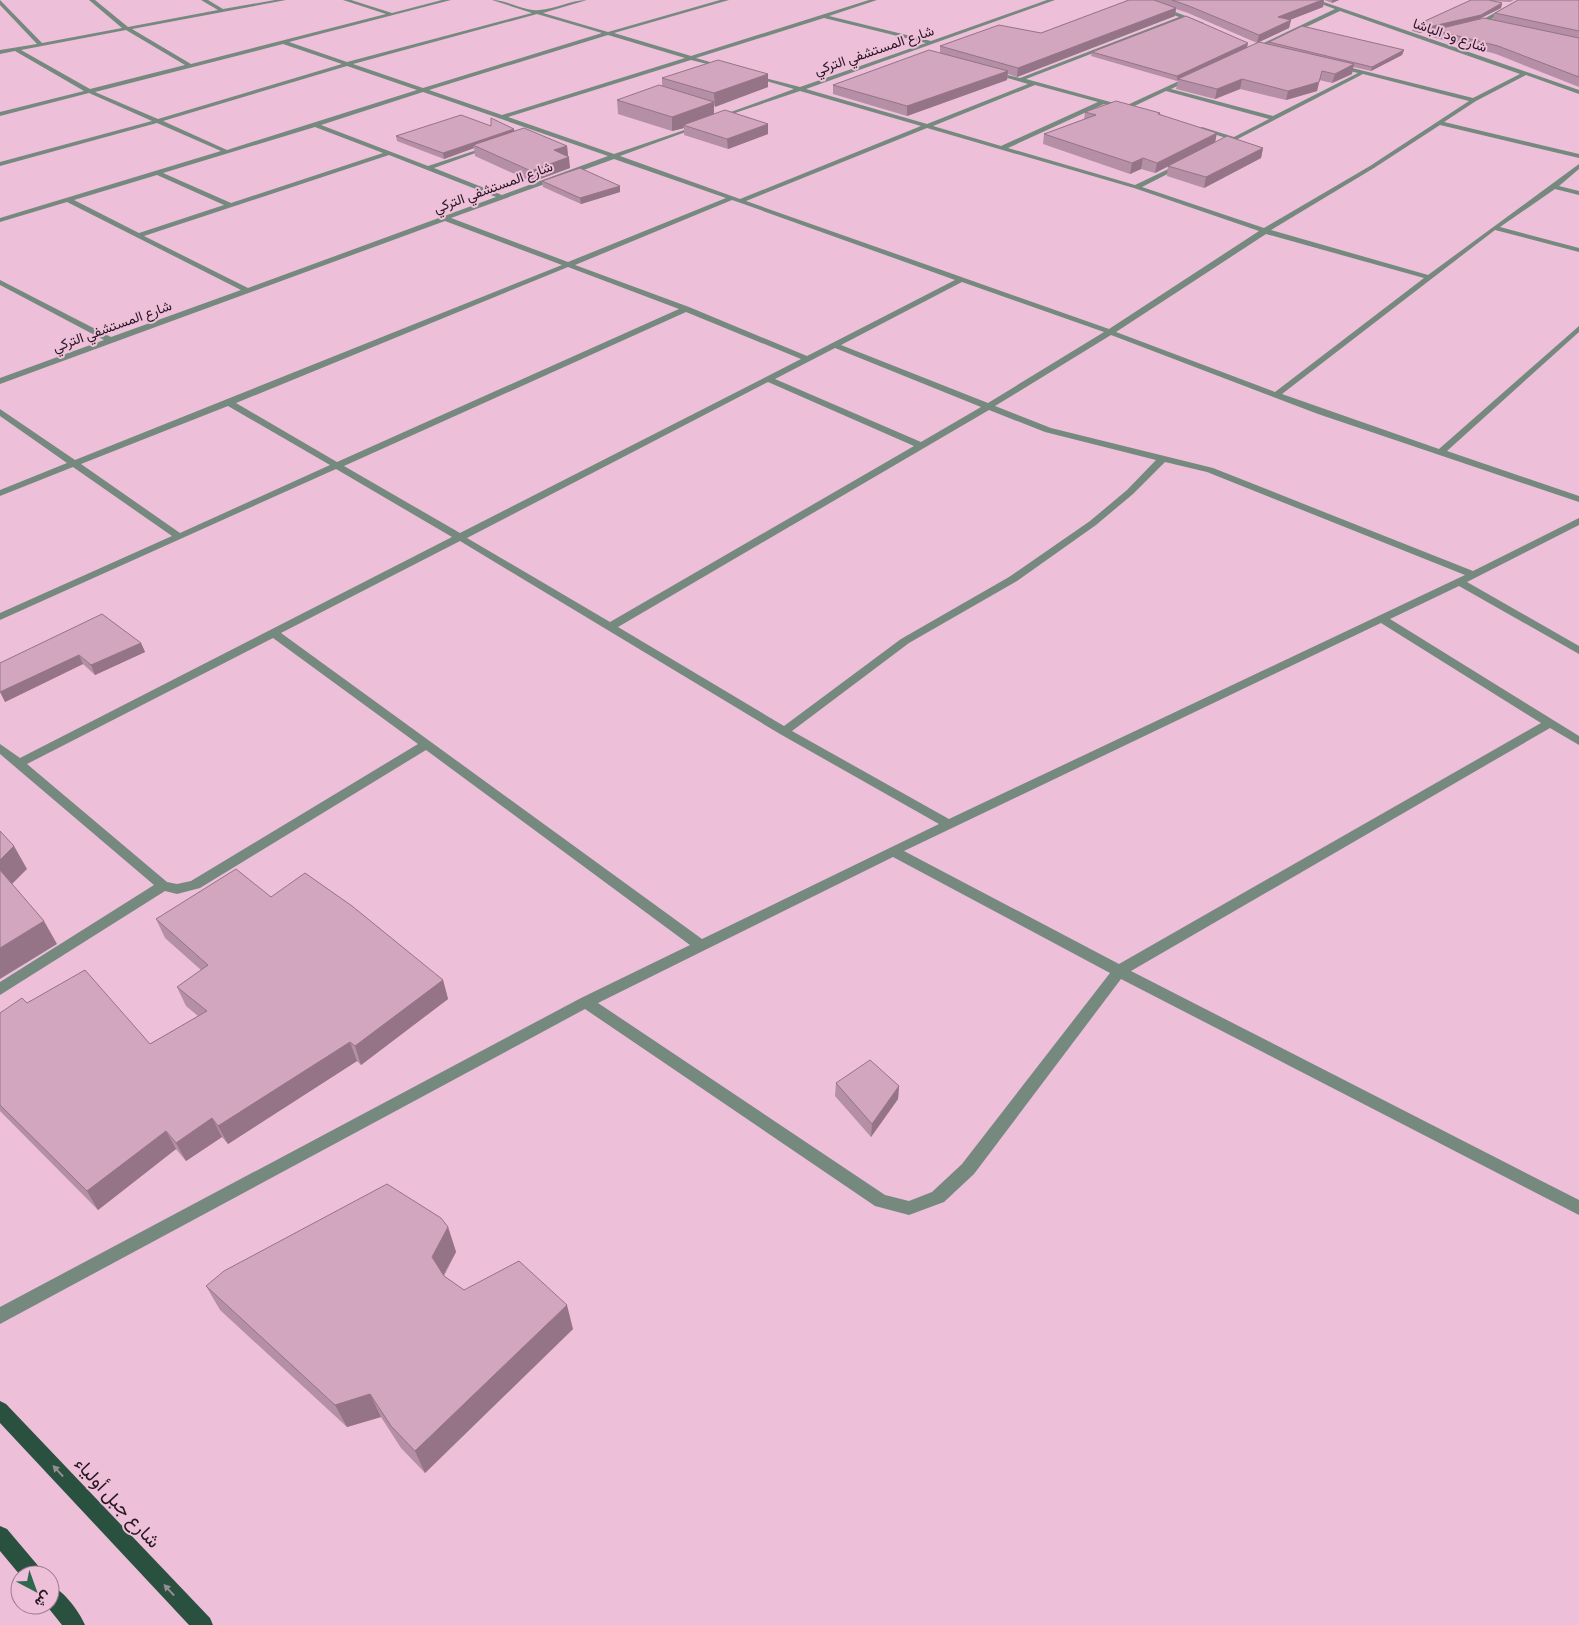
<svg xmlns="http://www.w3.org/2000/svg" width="1579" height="1625" font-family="'Source Sans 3',Vazirmatn,sans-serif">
	<rect width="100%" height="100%" fill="#edbfd9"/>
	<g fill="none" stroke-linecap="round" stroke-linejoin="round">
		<g fill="#75897f" fill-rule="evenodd">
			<path d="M0 0 42 43 122 28 89 0H95L128 27 218 10 201 0H208L223 9 275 0H286L132 29 191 64 386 14 343 0H351L392 13 442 0H451L289 42 347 62 532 13 492 0C508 0 526 12 539 10 556 9 570 0 587 0L543 13 608 32 720 0H729L614 33 691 56 869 0H877L829 16 931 41 1047 0H1055L806 89 927 124 1028 84 990 73V71L1020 78 1179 17 1136 0H1144L1204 23 1201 25 1184 18 1026 79 1125 106 1192 75 1194 78 1171 89 1273 116 1358 73 1334 67 1336 64 1473 98 1520 74 1340 11 1253 52H1249V50L1335 9 1310 0H1318L1579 90V94L1526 75 1476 101 1444 122 1579 154V158L1440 125 1374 168 1271 230 1428 275 1579 164V169L1559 186 1579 191V195L1555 189 1500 227 1579 248V252L1495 230 1282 394 1439 449 1579 326V332L1447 451 1579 496V502L1318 414 1111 335 995 406 1051 428 1213 468 1473 571 1579 518V525L1467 582 1579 646V654L1459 586 1390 619 1579 736V745L1550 728 1131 971 1579 1200V1215L1121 979 974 1174 944 1202 909 1215 875 1206 585 1009 0 1324V1307L581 998 690 945 426 750 200 888 177 894 165 891 0 995V982L154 885 0 754V744L20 758 452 537 336 469 0 620V613L172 536 73 467 0 496V490L67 463 0 416V409L75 460 562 265 445 221 0 384V378L104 340 0 285V280L111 337 241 290 67 202 0 222V218L221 151 157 123 0 166V162L152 121 89 93 0 116V112L84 91 15 51 0 54V50L37 44 0 5ZM537 14 602 33 423 88 353 64ZM824 18 926 43 800 87 749 74V76L794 89 717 117V119L800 91 921 126 740 199 620 156 702 126V124L614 154 508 117 691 60 727 69V67L696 58ZM126 30 185 65 90 89 21 50ZM608 35 685 58 502 115 429 90ZM283 44 342 64 158 119 95 92ZM347 66 417 90 227 150 163 121ZM1363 74 1469 101 1370 166 1264 228 1142 187 1185 165V163H1181L1135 185 1008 148 1104 104 1126 110 1166 91 1269 119 1234 137 1202 127 1199 129 1229 139 1225 142 1228 144ZM1035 85 1098 102 1001 146 933 126ZM423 92 608 156 502 195 434 168 492 147V145L428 166 321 125ZM315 127 383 153 231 203 163 173ZM927 128 1134 188 1259 231 1109 329 746 201ZM389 155 496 197 248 288 144 236ZM614 159 726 198 568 262 451 218ZM157 175 224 205 139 233 74 200ZM732 200 738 202 955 280 807 356 689 307 575 265ZM1266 234 1424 278 1275 392 1116 332ZM568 267 679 309 337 462 236 403ZM962 282 1104 332 988 403 841 345ZM686 312 801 359 460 533 344 466ZM835 348 981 407 921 442 775 379ZM768 382 914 446 610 622 467 538ZM228 406 330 465 180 533 81 464ZM989 410 1045 432 1156 460 1127 490 1090 521 1009 577 901 639 784 726 618 627ZM1165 462 1207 472 1465 575 949 819 792 731 909 643 1017 581 1096 525 1133 494ZM460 541 780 734 939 824 702 939 281 633ZM1381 623 1541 723 1119 964 904 851ZM273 638 418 744 191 881 177 884 167 882 27 764ZM893 857 1110 973 962 1164 932 1192 909 1201 885 1195 598 1003Z"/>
			<polygon points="1518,0 1525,0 1484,23 1471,26 1468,24 1480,21"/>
		</g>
		<g fill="#2a503f" fill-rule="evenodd">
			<polygon points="0,1401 6,1404 210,1618 213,1625 189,1625 0,1423"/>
			<polygon points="0,1526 7,1529 40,1568 43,1575 20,1575 0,1551"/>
			<path d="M50 1585C64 1591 79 1611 85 1625H62L46 1605H50Z"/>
		</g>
	</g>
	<g fill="#b58fa5">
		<polygon points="1129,0 1339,0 1332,3 1324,0 1323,7 1289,20 1291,20 1289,28 1259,42 1268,44 1269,42 1404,50 1402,55 1371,71 1353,67 1352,74 1332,83 1319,80 1317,91 1286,100 1240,89 1215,99 1176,89 1178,80 1177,81 1091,56 1092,52 1248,47 1257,43 1188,13 1176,9 1175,16 1017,77 1008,74 1007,80 907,116 833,94 833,85 940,53 940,46 1041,33"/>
		<polygon points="1471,0 1514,0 1510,2 1491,1 1502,3 1501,8 1479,19 1492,20 1495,13 1579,0 1579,87 1496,54 1432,37 1434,30 1419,33 1412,31 1414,26"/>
		<polygon points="662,78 768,87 714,106 714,114 768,124 768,134 728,149 684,135 684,128 672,131 618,114 617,100 662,86"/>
		<polygon points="1085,112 1160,114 1215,142 1263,148 1261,158 1204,188 1167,176 1168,166 1155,173 1141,169 1130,174 1043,144 1044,134 1084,119"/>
		<polygon points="491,126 515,131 567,146 568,156 567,156 570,168 532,182 475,156 474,148 444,159 397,141 396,136"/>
		<polygon points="542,181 620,192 581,204 543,187"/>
		<polygon points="141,643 145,652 95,675 83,664 5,702 0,663"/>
		<polygon points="271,897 443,980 448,999 361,1065 357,1061 228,1144 222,1137 186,1161 176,1149 98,1210 0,1111 0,1013 27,1003 150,1044 198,1016 186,1006 177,987 201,970 165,938 156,919"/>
		<polygon points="836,1083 899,1086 898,1099 871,1137 835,1096"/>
		<polygon points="448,1227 456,1252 444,1276 464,1290 573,1329 425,1473 401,1448 381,1417 347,1427 220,1310 206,1286"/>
	</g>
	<g fill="#947486">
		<polygon points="1322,0 1324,0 1323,7 1277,25 1278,17"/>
		<polygon points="1332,0 1339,0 1332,3"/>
		<polygon points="1502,3 1501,8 1479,19 1419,33 1420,29"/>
		<polygon points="1176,8 1175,16 1017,77 1018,68"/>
		<polygon points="1291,20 1289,28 1257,43 1259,35"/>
		<polygon points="1248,43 1247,48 1178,79 1177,81 1177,76"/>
		<polygon points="1404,50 1402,55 1371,71 1372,67"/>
		<polygon points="1354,64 1352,74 1332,83 1335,74"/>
		<polygon points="1008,71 1007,80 907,116 907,106"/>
		<polygon points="1322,71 1317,91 1286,100 1288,91"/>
		<polygon points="768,74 768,87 715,107 714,93"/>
		<polygon points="1242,79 1240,89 1215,99 1217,89"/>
		<polygon points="714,102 714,117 683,125 684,128 672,131 672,117"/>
		<polygon points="768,124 768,134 728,149 727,139"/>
		<polygon points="514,129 515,134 473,145 474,148 444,159 443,153"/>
		<polygon points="1217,133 1215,143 1155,173 1157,163"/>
		<polygon points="567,146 568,156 555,160 554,150"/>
		<polygon points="1263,148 1261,158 1204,188 1206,177"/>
		<polygon points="569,157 570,168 532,182 531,171"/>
		<polygon points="1143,158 1141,169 1130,174 1132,163"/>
		<polygon points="620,186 620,192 581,204 580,198"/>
		<polygon points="141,643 145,652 95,675 91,665"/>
		<polygon points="79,655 83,664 5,702 0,692"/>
		<polygon points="14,846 27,869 8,888 0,873 0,860"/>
		<polygon points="44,921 57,944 0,979 0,948"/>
		<polygon points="443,980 448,999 361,1065 355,1046"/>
		<polygon points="350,1042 357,1061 228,1144 218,1126"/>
		<polygon points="899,1086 898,1099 871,1137 872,1124"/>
		<polygon points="212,1118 222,1137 186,1161 176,1143"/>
		<polygon points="166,1131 176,1149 98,1210 87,1191"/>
		<polygon points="448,1227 456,1252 440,1281 432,1257"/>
		<polygon points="567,1305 573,1329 425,1473 415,1451"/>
		<polygon points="370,1394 381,1417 347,1427 335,1405"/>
	</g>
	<g fill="#d3a6c0" stroke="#947486">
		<polygon points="1129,0 1154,0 1176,8 1018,68 940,46 999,25 1041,33"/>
		<polygon points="1172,0 1322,0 1278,17 1291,20 1259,35 1189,6"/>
		<polygon points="1471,0 1489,0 1502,3 1481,15 1420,29 1414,26"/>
		<polygon points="1518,0 1579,0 1579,31 1495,13"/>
		<polygon points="1186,16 1248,43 1177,76 1092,52"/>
		<polygon points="1484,18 1579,38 1579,77 1498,46 1434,30"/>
		<polygon points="1302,26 1404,50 1372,67 1269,42"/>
		<polygon points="1259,42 1354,64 1335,74 1322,71 1319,82 1288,91 1242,79 1217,89 1178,79"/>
		<polygon points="929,50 1008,71 907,106 833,85"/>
		<polygon points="718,60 768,74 714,93 662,78"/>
		<polygon points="659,85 714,102 672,117 617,100"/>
		<polygon points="1116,101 1160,113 1158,114 1217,133 1157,163 1143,158 1132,163 1044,134 1096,115 1085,112"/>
		<polygon points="725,110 768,124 727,139 683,125"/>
		<polygon points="461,115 491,126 491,118 514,129 443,153 396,136"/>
		<polygon points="524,128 567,146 554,150 569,157 531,171 473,145"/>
		<polygon points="1227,136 1263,148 1206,177 1168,166"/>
		<polygon points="580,168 620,186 580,198 542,181"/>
		<polygon points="102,614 141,643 91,665 79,655 0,692 0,663"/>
		<polygon points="0,831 14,846 0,860"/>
		<polygon points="236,869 271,897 305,873 352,906 443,980 355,1046 350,1042 218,1126 212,1118 176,1143 166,1131 87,1191 0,1105 0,1013 22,998 27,1003 85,970 150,1044 207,1011 177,987 208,965 156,919"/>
		<polygon points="0,870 44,921 0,948"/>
		<polygon points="870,1060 899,1086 872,1124 836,1083"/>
		<polygon points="387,1184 441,1218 448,1227 432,1257 444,1276 464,1290 519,1261 567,1305 415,1451 391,1426 370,1394 335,1405 206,1286 224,1271"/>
	</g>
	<defs><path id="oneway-solid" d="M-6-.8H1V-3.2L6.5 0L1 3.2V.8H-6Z" transform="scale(1.25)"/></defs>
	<g fill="#958d94">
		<use href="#oneway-solid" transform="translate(58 1471) rotate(-133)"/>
		<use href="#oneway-solid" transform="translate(169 1590) rotate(-133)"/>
	</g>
	<g text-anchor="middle" stroke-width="4" stroke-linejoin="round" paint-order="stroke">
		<g font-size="14" fill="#261620" stroke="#edbfd9">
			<text transform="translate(1450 35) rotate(19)" y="5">شارع ود الباشا</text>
			<text transform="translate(874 50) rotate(-19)" y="5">شارع المستشفي التركي</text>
			<text transform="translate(493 187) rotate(-20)" y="5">شارع المستشفي التركي</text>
			<text transform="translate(112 326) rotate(-20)" y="5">شارع المستشفي التركي</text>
		</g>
		<g font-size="19" fill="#261620" stroke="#edbfd9">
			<text transform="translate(118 1502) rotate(47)" y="7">شارع جبل أولياء</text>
		</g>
	</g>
	<g transform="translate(35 1590) rotate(139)"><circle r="24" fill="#edbfd9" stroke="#9d7b8f"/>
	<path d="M0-4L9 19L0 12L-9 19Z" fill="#2f674f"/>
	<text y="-8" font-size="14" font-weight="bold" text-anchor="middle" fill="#261620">ش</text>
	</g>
</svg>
